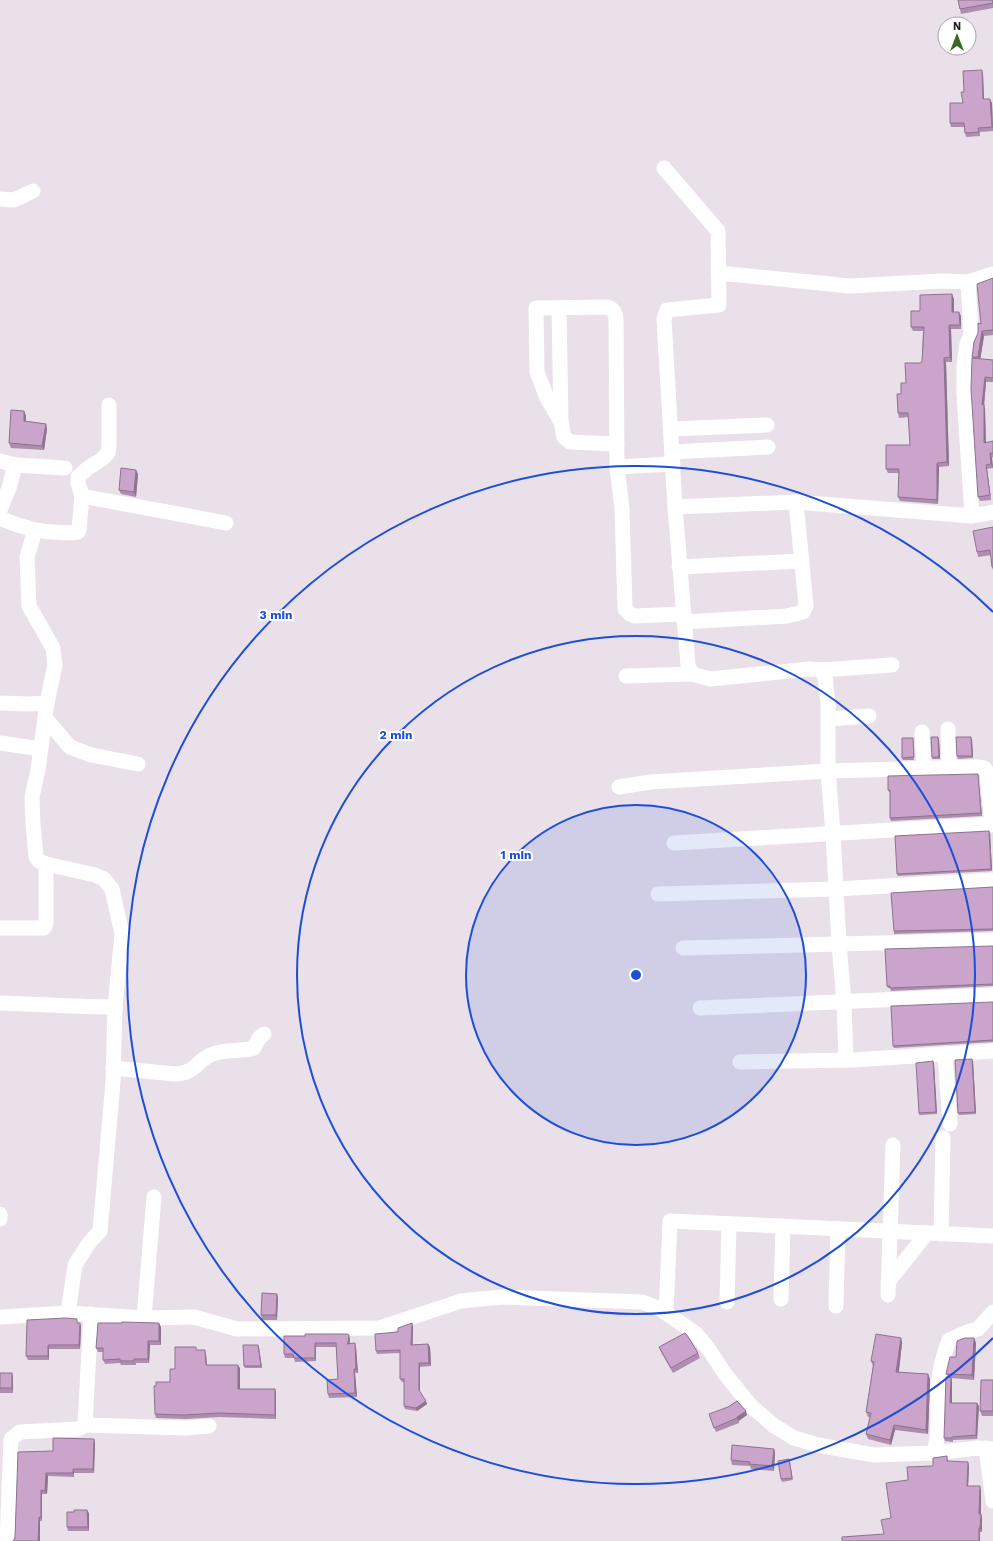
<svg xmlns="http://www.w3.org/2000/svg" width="993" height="1541" font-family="'Work Sans',sans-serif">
	<rect width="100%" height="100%" fill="#e9e0ea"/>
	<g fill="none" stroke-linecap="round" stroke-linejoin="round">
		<g stroke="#fff" stroke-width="15">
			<polyline points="664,168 718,231 719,305 667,310 664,319 675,507 688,665 692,674 710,679 810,669 821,670 825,677 828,704 828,771 833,833 839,944 844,1002 846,1060"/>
			<polyline points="0,199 14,200 33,191"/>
			<polyline points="718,273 850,286 942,281 968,282"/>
			<polyline points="559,308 561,422 564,437 570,442 617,444"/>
			<path d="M561 422 547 398 537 372 536 308 608 307C614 310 615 312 616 319L617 467"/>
			<polyline points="671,429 767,425"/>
			<polyline points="672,452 768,447"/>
			<polyline points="0,461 15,465 9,488 0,510"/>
			<polyline points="673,464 617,467 622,509 625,609 630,614 635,616 683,614"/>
			<polyline points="15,465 65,468"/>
			<polyline points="82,496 226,523"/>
			<polyline points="675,507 796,502 972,516 993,512"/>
			<polyline points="972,516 964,394 964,365 967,344 971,334 968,282 993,274"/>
			<path d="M0 518C24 529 51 535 78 532L79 530 82 496 78 483V477L88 468 102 459 108 453 109 446V405"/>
			<polyline points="35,530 27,557 29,606 53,648 55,665 47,703 38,770 32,797 33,824 36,857 39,861 46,864 95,875 104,879 112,889 122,934 115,1007 113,1082 100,1231 89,1243 75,1265 68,1313"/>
			<polyline points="679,567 802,561"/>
			<polyline points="684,622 787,616 803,612 806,606 796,502"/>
			<polyline points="821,670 892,665"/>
			<polyline points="626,676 692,674"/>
			<polyline points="0,703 29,704 47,703"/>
			<polyline points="46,719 70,747 91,755 138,764"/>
			<polyline points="829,719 869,716"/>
			<polyline points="948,729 949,768"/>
			<polyline points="922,732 924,769"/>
			<polyline points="0,743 41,749"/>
			<polyline points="619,787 650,782 828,771 977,767 984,768 987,772 992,824"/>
			<polyline points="674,843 992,824 993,825"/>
			<polyline points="658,894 836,889 993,880"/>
			<polyline points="0,928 44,928 46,924 46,864"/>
			<polyline points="683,948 993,940"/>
			<path d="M0 1003C38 1004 76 1007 115 1007"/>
			<polyline points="700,1008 993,995"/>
			<polyline points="945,1054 950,1124"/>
			<polyline points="740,1062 853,1060 993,1051"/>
			<path d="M113 1068 175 1074C197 1073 196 1060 213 1054 226 1049 241 1052 254 1048L259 1038 264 1034"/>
			<polyline points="0,1219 0,1214"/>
			<polyline points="941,1234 943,1138"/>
			<polyline points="888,1282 927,1233"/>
			<polyline points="888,1295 893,1145"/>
			<polyline points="781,1299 783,1226"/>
			<polyline points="727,1302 729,1224"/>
			<polyline points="836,1306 838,1229"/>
			<polyline points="666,1313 670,1221 993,1236"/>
			<polyline points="0,1317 68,1313 144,1318 194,1317 237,1329 379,1328 461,1301 480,1299 504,1297 642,1302 660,1309 695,1333 708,1348 725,1374 750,1405 773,1425 794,1438 818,1445 874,1455 934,1453 978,1448 993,1449"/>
			<polyline points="144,1318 154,1197"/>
			<polyline points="85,1425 186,1428 209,1426"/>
			<polyline points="986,1448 993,1501"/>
			<path d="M934 1453C940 1431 937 1408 938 1385 940 1369 943 1355 949 1340L967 1332 978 1329 993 1312"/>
			<polyline points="7,1541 11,1439 20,1432 78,1429 85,1425 91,1314"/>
		</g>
	</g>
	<g fill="#ae8daf">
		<polygon points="958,0 993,0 993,8 961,14 960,9"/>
		<polygon points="983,74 984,99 992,103 993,131 980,132 980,136 966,137 965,133 964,127 951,127 950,123 963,103 964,92"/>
		<polygon points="993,278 993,335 984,336 980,359 993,360 993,382 986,382 984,405 985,409 986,443 993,441 993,457 992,458 993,468 987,469 991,500 980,501 978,497 972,357 981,324"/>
		<polygon points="954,299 954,312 961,316 961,329 951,329 952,362 946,362 949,466 939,467 938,504 900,501 898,497 899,473 888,473 886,469 910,445 908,417 899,418 898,413 901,394 906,383 922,361 923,331 913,331 911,327 920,311"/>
		<polygon points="24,411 26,416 26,421 46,424 47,429 44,450 11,448 9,443"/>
		<polygon points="138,474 136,497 121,494 119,490"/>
		<polygon points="993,527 993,570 992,567 991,555 978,557 977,552"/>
		<polygon points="913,738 913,740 914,760 903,760 902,758"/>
		<polygon points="939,739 940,759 932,759 932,757"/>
		<polygon points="972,739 973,758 958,759 957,756"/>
		<polygon points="978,774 978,776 982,816 891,821 890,818 890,792 889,792 888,790"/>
		<polygon points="990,833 992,871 898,876 897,874"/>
		<polygon points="993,887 993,931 894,934 894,931"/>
		<polygon points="993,946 993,986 891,991 890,988 888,988 887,986"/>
		<polygon points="993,1002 993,1042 894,1048 893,1046"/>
		<polygon points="933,1061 934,1064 937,1114 919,1115 919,1113"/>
		<polygon points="973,1061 976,1114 959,1115 958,1113"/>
		<polygon points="277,1294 278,1298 277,1320 262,1320 261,1315"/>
		<polygon points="78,1323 80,1323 81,1327 80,1349 49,1349 49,1360 28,1360 26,1356"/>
		<polygon points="413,1326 413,1345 428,1344 430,1347 431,1366 420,1367 420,1392 427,1404 417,1411 405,1409 404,1406 404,1382 402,1382 400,1379 400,1353 377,1354 376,1351 398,1332"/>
		<polygon points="161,1327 161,1345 150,1345 149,1363 136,1363 136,1365 121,1365 120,1363 105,1364 103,1360 103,1352 98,1352 96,1348"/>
		<polygon points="305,1336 350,1339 350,1344 356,1347 358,1373 355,1373 357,1397 329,1398 328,1394 338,1379 336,1347 316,1347 316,1361 295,1362 294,1358 285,1358 284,1354"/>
		<polygon points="901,1338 902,1343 899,1372 930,1379 928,1434 895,1430 891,1445 868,1439 866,1434 870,1417 868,1417 866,1412 873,1366 871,1361"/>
		<polygon points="974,1338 976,1343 974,1380 951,1378 952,1381 952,1403 979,1406 977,1439 953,1440 953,1442 945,1441 944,1438 948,1377 946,1374 956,1357"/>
		<polygon points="258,1345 262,1368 245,1368 244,1366"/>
		<polygon points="659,1347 698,1353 700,1358 673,1373 661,1352"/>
		<polygon points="197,1350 206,1354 207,1365 240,1368 240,1389 275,1389 276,1393 276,1419 220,1417 186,1419 156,1418 155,1414 156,1386 170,1382 175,1369"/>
		<polygon points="0,1373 13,1377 13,1393 0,1393"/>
		<polygon points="993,1380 993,1416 982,1416 980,1411"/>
		<polygon points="709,1414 747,1415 739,1421 739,1423 716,1432"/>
		<polygon points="94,1439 95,1443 94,1473 74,1473 74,1477 48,1476 47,1494 42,1494 42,1521 40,1521 13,1541 53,1451"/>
		<polygon points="774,1449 775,1453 774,1471 751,1469 750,1466 732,1465 731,1460"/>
		<polygon points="947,1456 948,1461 969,1466 968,1486 981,1490 981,1514 982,1518 982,1532 980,1532 980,1541 842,1541 884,1534 908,1480 933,1466"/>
		<polygon points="790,1461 793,1480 782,1482 781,1479"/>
		<polygon points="74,1512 89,1513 89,1531 68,1531 67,1527"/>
	</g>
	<g fill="#8d738e">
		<polygon points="982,70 983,74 984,103 983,99"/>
		<polygon points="990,99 992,103 993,129 992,127"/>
		<polygon points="952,294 954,299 954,316 952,312"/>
		<polygon points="959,312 961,316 961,329 960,325"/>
		<polygon points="949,325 951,329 952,362 950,357"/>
		<polygon points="982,331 984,336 980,361 978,357"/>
		<polygon points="944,358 946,362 949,466 947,462"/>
		<polygon points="985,377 986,382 984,405 985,409 986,447 984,443 982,405"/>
		<polygon points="24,411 26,416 26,426 24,421"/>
		<polygon points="46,424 47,429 44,450 42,446"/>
		<polygon points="990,453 992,458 993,468 991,464"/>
		<polygon points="937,463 939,467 938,504 937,500"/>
		<polygon points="986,465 987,469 991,500 990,495"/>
		<polygon points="136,470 138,474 136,497 134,492"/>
		<polygon points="938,737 939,739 940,759 939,757"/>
		<polygon points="971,737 972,739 973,758 972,756"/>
		<polygon points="978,774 978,776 982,816 981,813"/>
		<polygon points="989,831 990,833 992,871 991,869"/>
		<polygon points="972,1059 973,1061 976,1114 975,1112"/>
		<polygon points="933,1061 934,1064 937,1114 936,1112"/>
		<polygon points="277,1294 278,1298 277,1320 276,1315"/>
		<polygon points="80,1323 81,1327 80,1349 79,1345"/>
		<polygon points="159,1323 161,1327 161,1345 159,1341"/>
		<polygon points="412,1323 413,1326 412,1348 411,1345"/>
		<polygon points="349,1335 350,1339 349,1347 347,1344"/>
		<polygon points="901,1338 902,1343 898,1377 896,1372"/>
		<polygon points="974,1338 976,1343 974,1380 972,1375"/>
		<polygon points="148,1341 150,1345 149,1363 148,1359"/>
		<polygon points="315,1343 316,1347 316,1361 315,1358"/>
		<polygon points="355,1343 356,1347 358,1373 356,1369"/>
		<polygon points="428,1344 430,1347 431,1366 429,1363"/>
		<polygon points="48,1345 49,1349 49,1360 48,1356"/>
		<polygon points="258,1345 259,1347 262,1368 261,1366"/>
		<polygon points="205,1350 206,1354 207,1368 206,1365"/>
		<polygon points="419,1363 420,1367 420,1393 419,1390"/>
		<polygon points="238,1365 240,1368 240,1393 238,1389"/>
		<polygon points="354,1369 355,1373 357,1397 355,1393"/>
		<polygon points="12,1373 13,1377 13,1393 12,1388"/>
		<polygon points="928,1374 930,1379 928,1434 926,1430"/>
		<polygon points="951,1377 952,1381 952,1406 950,1403"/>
		<polygon points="275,1389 276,1393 276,1419 275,1415"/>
		<polygon points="426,1401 427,1404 417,1411 416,1408"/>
		<polygon points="977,1403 979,1406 977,1439 976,1435"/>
		<polygon points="746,1411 747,1415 738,1421 737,1417"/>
		<polygon points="894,1425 895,1430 891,1445 890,1440"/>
		<polygon points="94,1439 95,1443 94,1473 93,1469"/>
		<polygon points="774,1449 775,1453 774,1471 772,1466"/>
		<polygon points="968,1462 969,1466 968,1490 967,1486"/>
		<polygon points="73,1469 74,1473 74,1477 73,1473"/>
		<polygon points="46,1473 48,1476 47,1494 45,1491"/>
		<polygon points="980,1486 981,1490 981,1518 979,1514"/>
		<polygon points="41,1490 42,1494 42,1521 41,1517"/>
		<polygon points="87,1510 89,1513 89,1531 88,1527"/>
		<polygon points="981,1514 982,1518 982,1532 980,1528"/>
		<polygon points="39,1517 40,1521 40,1541 38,1541"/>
		<polygon points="979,1528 980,1532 980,1541 979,1541"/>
	</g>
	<g fill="#caa4cb" stroke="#8d738e">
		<polygon points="958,0 992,0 993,3 960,9"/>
		<polygon points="982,70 983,99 990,99 992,127 978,128 979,132 965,133 964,123 950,123 950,103 963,103 961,92 964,92 963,71"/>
		<polygon points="993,278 993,330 982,331 978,357 972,357 974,342 978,333 978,323 981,324 977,284"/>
		<polygon points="952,294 952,312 959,312 960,325 949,325 950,357 944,358 947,462 937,463 937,500 898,497 899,469 886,469 886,445 910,445 908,413 898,413 897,394 901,394 901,383 906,383 905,363 921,363 922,361 924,327 911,327 911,311 920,311 920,295"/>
		<polygon points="972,358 993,360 993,378 985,377 982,405 984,404 984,443 993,441 993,453 990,453 991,464 986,465 990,495 978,497 971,389"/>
		<polygon points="11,410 24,411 24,421 46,424 42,446 9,443"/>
		<polygon points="121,468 136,470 134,492 119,490"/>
		<polygon points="993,527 993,567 992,567 990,550 977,552 973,531"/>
		<polygon points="931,737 938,737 939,757 932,757"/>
		<polygon points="956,737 971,737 972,756 957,756"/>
		<polygon points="902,738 913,738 914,757 902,758"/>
		<polygon points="978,774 981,813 890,818 890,790 888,790 888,776"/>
		<polygon points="989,831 991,869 897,874 895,836"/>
		<polygon points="993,887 993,929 894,931 891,893"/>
		<polygon points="993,946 993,984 890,988 890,986 887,986 885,949"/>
		<polygon points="993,1002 993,1040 893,1046 891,1006"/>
		<polygon points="972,1059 975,1112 958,1113 955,1060"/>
		<polygon points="933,1061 936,1112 919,1113 916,1063"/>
		<polygon points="262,1293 277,1294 276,1315 261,1315"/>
		<polygon points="66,1318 77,1319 77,1323 80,1323 79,1345 48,1345 48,1356 26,1356 27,1320"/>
		<polygon points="122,1322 159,1323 159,1341 148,1341 148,1359 134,1359 134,1361 120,1361 120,1359 103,1360 103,1348 96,1348 98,1323 122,1323"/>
		<polygon points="412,1323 411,1345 428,1344 429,1363 419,1363 419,1390 426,1401 416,1408 404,1406 404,1379 400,1379 400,1350 376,1351 375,1334 398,1332 398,1328"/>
		<polygon points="685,1333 687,1335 698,1353 671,1368 659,1347"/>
		<polygon points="305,1334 347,1334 349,1335 348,1343 347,1344 355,1343 356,1369 354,1369 355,1393 328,1394 327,1380 338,1379 336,1343 315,1343 315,1358 294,1358 293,1354 284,1354 284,1336 305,1336"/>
		<polygon points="876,1334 901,1338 896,1372 928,1374 926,1430 894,1425 890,1440 866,1434 871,1413 866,1412 874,1362 871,1361"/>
		<polygon points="965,1338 974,1338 972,1375 946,1374 950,1357 956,1357 957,1341"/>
		<polygon points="243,1345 258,1345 261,1366 244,1366"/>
		<polygon points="175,1347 196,1347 196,1350 205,1350 206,1365 238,1365 238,1389 275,1389 275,1415 219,1413 184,1415 155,1414 154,1386 156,1386 156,1382 170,1382 170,1369 175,1369"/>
		<rect x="0" y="1373" width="12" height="15"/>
		<polygon points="946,1377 951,1377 950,1403 977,1403 976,1435 952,1437 951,1438 944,1438"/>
		<polygon points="981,1380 993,1380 993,1411 980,1411"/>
		<polygon points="737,1401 746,1411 737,1417 737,1418 714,1428 709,1414 728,1407"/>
		<polygon points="53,1438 94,1439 93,1469 73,1469 73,1473 46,1473 45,1491 41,1490 41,1517 39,1517 38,1541 13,1541 15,1538 18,1452 53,1451"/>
		<polygon points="732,1445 774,1449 772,1466 749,1464 750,1462 731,1460"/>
		<polygon points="947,1456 947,1461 968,1462 967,1486 980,1486 979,1514 981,1514 980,1528 979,1528 979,1541 842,1541 842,1537 884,1534 881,1520 891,1518 886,1483 908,1480 907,1467 933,1466 933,1458"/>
		<polygon points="789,1459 792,1478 781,1479 778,1461"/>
		<polygon points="74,1510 87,1510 88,1527 67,1527 67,1512 74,1512"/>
	</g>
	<circle cx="636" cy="975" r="170" fill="#1d4ed8" fill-opacity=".12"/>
	<g fill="none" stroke="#1d4ed8" stroke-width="2">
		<circle cx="636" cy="975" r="170"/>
		<circle cx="636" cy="975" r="339"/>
		<path d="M993 1338A509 509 0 1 1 993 612"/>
	</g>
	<circle cx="636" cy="975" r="6" fill="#1d4ed8" stroke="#fff" stroke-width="2"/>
	<g font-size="12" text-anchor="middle" font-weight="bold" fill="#1d4ed8" stroke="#fff" stroke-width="4" stroke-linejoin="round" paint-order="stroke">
		<text x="276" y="619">3 min</text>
		<text x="396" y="739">2 min</text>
		<text x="516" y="859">1 min</text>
	</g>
	<g transform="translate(957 36)"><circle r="19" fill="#ffffff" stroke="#a6a5a6"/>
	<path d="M0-3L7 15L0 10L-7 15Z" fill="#3b6826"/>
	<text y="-6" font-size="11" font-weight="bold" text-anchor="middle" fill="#211e21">N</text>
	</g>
</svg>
